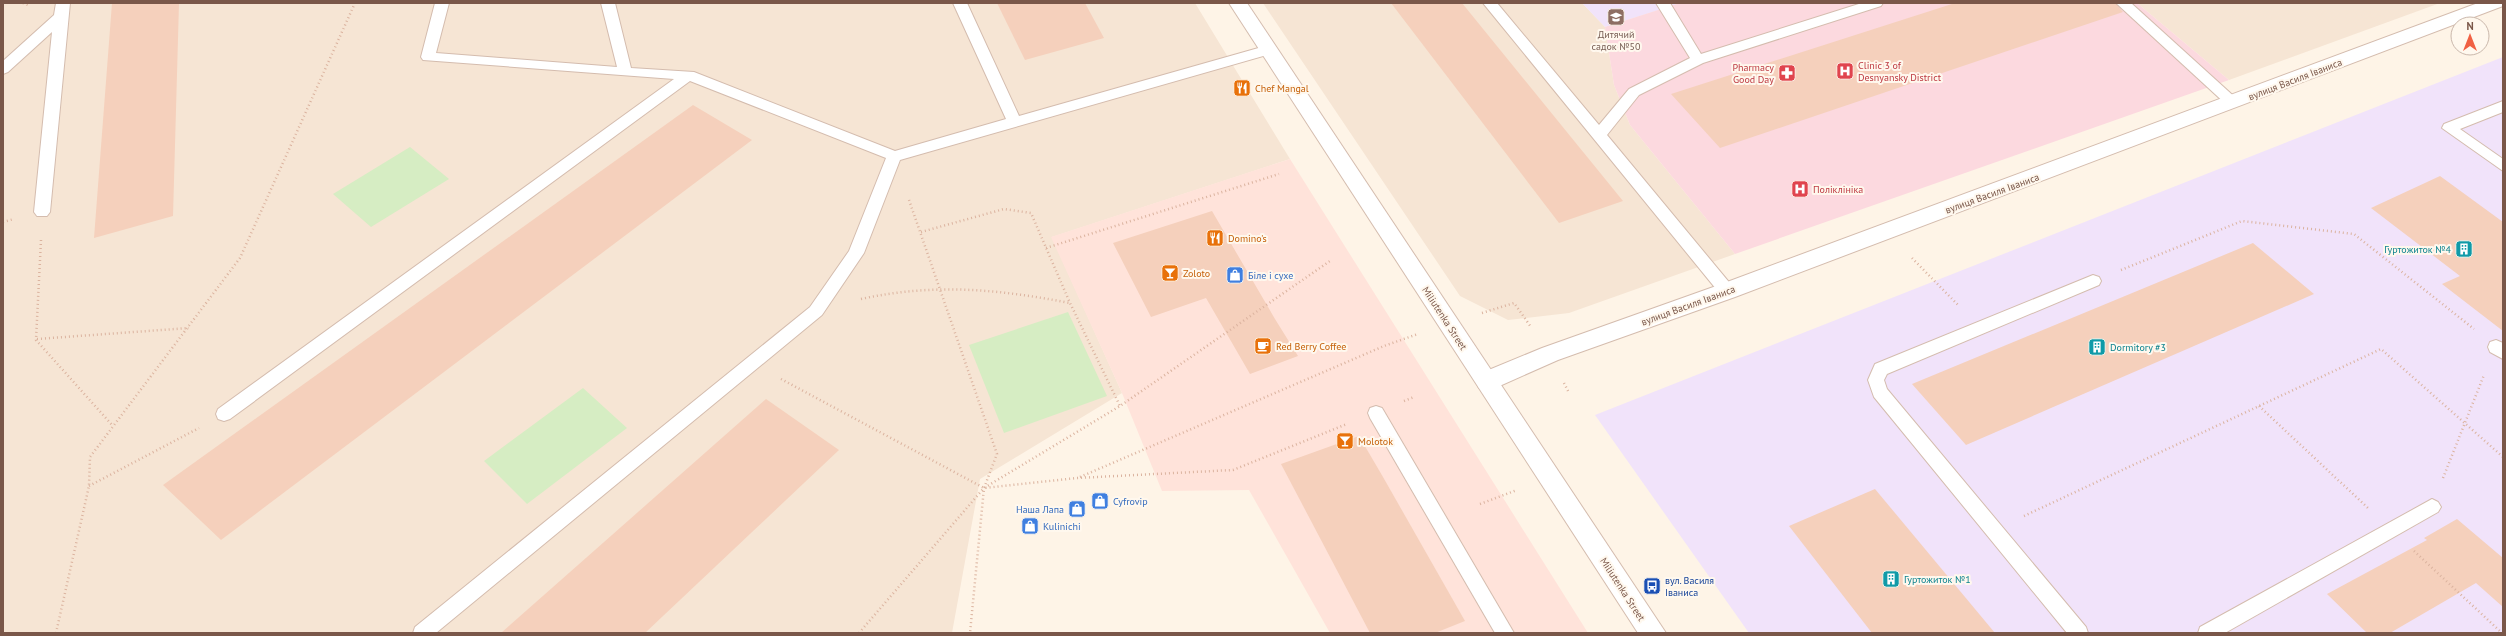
<svg xmlns="http://www.w3.org/2000/svg" width="2506" height="636" font-family="'PT Sans',sans-serif">
	<rect width="100%" height="100%" fill="#fef4e7"/>
	<g fill="#f6e5d4">
		<polygon points="3,3 1195,3 1290,159 1052,237 1122,393 980,479 952,633 3,633"/>
		<polygon points="1263,3 1582,3 1605,27 1614,85 1630,125 1735,254 1569,313 1508,320 1460,296"/>
		<polygon points="2137,3 2440,3 2229,80"/>
	</g>
	<polygon fill="#ffe3da" points="1290,159 1588,633 1330,633 1249,490 1162,491 1122,393 1051,237"/>
	<g fill="#f1e3fa">
		<polygon points="1582,3 1681,3 1605,27"/>
		<polygon points="2503,57 2503,633 1749,633 1595,415"/>
	</g>
	<polygon fill="#fcd9df" points="1680,3 2137,3 2229,80 1735,254 1630,125 1614,85 1605,27"/>
	<g fill="#d6edc3">
		<polygon points="410,147 449,179 371,227 333,194"/>
		<polygon points="1068,312 1107,396 1004,433 969,345"/>
		<polygon points="583,388 627,428 527,504 484,461"/>
	</g>
	<g fill="#f5d0bc">
		<polygon points="112,3 179,3 173,216 94,238"/>
		<polygon points="997,3 1085,3 1104,38 1025,60"/>
		<polygon points="1391,3 1462,3 1623,201 1559,223"/>
		<polygon points="1955,3 2115,3 2123,12 1720,148 1671,94"/>
		<polygon points="693,105 752,140 221,540 163,485"/>
		<polygon points="2440,176 2503,222 2503,331 2442,284 2460,276 2371,208"/>
		<polygon points="1212,211 1275,319 1298,356 1250,374 1206,298 1151,317 1113,243"/>
		<polygon points="2253,243 2314,294 1966,445 1912,384"/>
		<polygon points="766,399 839,450 645,633 501,633"/>
		<polygon points="1359,436 1383,477 1465,621 1435,633 1370,633 1281,464"/>
		<polygon points="1875,489 1995,633 1872,633 1789,526"/>
		<polygon points="2457,519 2503,558 2503,607 2476,583 2390,633 2367,633 2327,594 2427,540 2424,538"/>
	</g>
	<g fill="none" stroke-linecap="round" stroke-linejoin="round">
		<defs>
			<g id="service">
				<polygon points="56,3 70,3 50,212 47,216 37,216 34,212 52,32 8,72 3,74 3,61 54,15"/>
				<polygon points="435,3 449,3 436,53 617,67 601,3 615,3 631,68 694,72 895,151 1006,119 953,3 967,3 1019,116 1269,45 1276,50 1274,53 900,160 864,253 822,315 436,633 413,633 415,627 810,307 849,251 886,158 690,81 230,419 224,421 218,419 216,414 218,409 674,79 423,60 421,57"/>
				<polygon points="1483,3 1497,3 1599,125 1629,89 1690,58 1656,3 1670,3 1701,54 1862,3 1883,3 1881,6 1703,63 1639,95 1607,135 1733,287 1735,291 1733,295 1727,297 1721,295"/>
				<polygon points="2116,3 2131,3 2238,100 2240,103 2238,106 2228,106"/>
				<polygon points="2503,101 2503,112 2460,129 2503,159 2503,171 2442,128 2444,124"/>
				<polygon points="2093,275 2099,277 2101,281 2099,285 1887,374 1884,380 1887,389 2086,627 2088,633 2067,633 1874,397 1868,380 1875,364"/>
				<polygon points="2496,340 2503,343 2503,359 2490,352 2488,347 2490,342"/>
				<polygon points="1376,406 1382,408 1514,633 1495,633 1370,418 1368,413 1370,408"/>
				<polygon points="2432,499 2438,502 2441,507 2438,512 2225,633 2198,633 2200,627"/>
			</g>
			<polygon id="minor" points="2478,3 2503,3 2503,6 1735,297 1558,360 1495,388 1487,390 1479,388 1476,381 1479,374 1542,348 1719,285"/>
			<polygon id="tertiary" points="1229,3 1247,3 1666,633 1638,633"/>
		</defs>
		<use href="#service" stroke="#d4bcae" stroke-width="2"/>
		<use href="#minor" stroke="#d4bcae" stroke-width="2"/>
		<use href="#tertiary" stroke="#d4bcae" stroke-width="2"/>
		<g stroke="#dbb39f" stroke-width="2.5" stroke-dasharray="1 3" stroke-linecap="butt">
			<polyline points="23,3 30,6"/>
			<polyline points="909,200 997,454 984,488 970,633"/>
			<polyline points="3,222 14,219"/>
			<polyline points="921,232 1004,209 1031,213 1070,303 1120,406"/>
			<polyline points="41,240 36,340 113,426"/>
			<polyline points="1046,248 1279,174"/>
			<polyline points="1912,258 1959,306"/>
			<polyline points="2121,270 2242,221 2354,234 2474,329"/>
			<path d="M861 299C934 283 997 289 1070 303"/>
			<polyline points="1482,313 1514,303 1531,327"/>
			<polyline points="37,339 189,328"/>
			<polyline points="781,379 984,488 1077,478 1233,470 1347,424"/>
			<polyline points="1564,383 1569,393"/>
			<polyline points="1404,401 1414,397"/>
			<polyline points="2259,406 2368,508"/>
			<polyline points="1080,477 1384,346 1418,334"/>
			<polyline points="2443,478 2484,375"/>
			<polyline points="89,486 199,428"/>
			<polyline points="1480,504 1517,490"/>
			<polyline points="2024,516 2381,349 2503,457"/>
			<polyline points="2414,551 2502,633"/>
			<polyline points="56,633 89,486 90,457 240,258 355,3"/>
			<polyline points="859,633 984,488 1120,406 1330,261"/>
		</g>
		<use href="#service" fill="#fff" fill-rule="evenodd"/>
		<use href="#minor" fill="#fff" fill-rule="evenodd"/>
		<use href="#tertiary" fill="#fff" fill-rule="evenodd"/>
	</g>
	<defs>
		<symbol id="school-square" viewBox="-11 -11 22 22"><rect x="-9" y="-9" width="18" height="18" rx="4" fill="#8d6e63" stroke="#fff8ee"/><path d="M0-5L7-2L0 1L-7-2ZM-4 1L0 2.5L4 1V4Q0 6-4 4Z" fill="#fff"/></symbol>
		<symbol id="hospital-square" viewBox="-11 -11 22 22"><rect x="-9" y="-9" width="18" height="18" rx="4" fill="#e0444e" stroke="#fff8ee"/><path d="M-5-5h3v3.5h4V-5h3V5h-3V1.5h-4V5h-3Z" fill="#fff"/></symbol>
		<symbol id="pharmacy-square" viewBox="-11 -11 22 22"><rect x="-9" y="-9" width="18" height="18" rx="4" fill="#e0444e" stroke="#fff8ee"/><path d="M-2-6h4v4h4v4h-4v4h-4v-4h-4v-4h4Z" fill="#fff"/></symbol>
		<symbol id="restaurant-square" viewBox="-11 -11 22 22"><rect x="-9" y="-9" width="18" height="18" rx="4" fill="#e8710a" stroke="#fff8ee"/><path d="M-5-6h1v4h1v-4h1v4h1v-4h1v5L-1.5 .5V6h-2V.5L-5-1ZM5-6V6H3V1.5H1.5Q1.5-4 5-6Z" fill="#fff"/></symbol>
		<symbol id="building-square" viewBox="-11 -11 22 22"><rect x="-9" y="-9" width="18" height="18" rx="4" fill="#0f9aa8" stroke="#fff8ee"/><path d="M-4-6H4V6H1V3H-1V6H-4ZM-2.5-4.3h1.7v1.8h-1.7ZM.8-4.3h1.7v1.8H.8ZM-2.5-1h1.7V.8h-1.7ZM.8-1h1.7V.8H.8Z" fill="#fff"/></symbol>
		<symbol id="bar-square" viewBox="-11 -11 22 22"><rect x="-9" y="-9" width="18" height="18" rx="4" fill="#e8710a" stroke="#fff8ee"/><path d="M-6-5H6L.8 .8V4.5H3.5V6h-7V4.5H-.8V.8Z" fill="#fff"/></symbol>
		<symbol id="shop-square" viewBox="-11 -11 22 22"><rect x="-9" y="-9" width="18" height="18" rx="4" fill="#3f7fe0" stroke="#fff8ee"/><path d="M-5-2.5h2.3a2.7 3.5 0 0 1 5.4 0H5L5.5 6h-11ZM-1.5-2.5h3a1.5 2.3 0 0 0-3 0Z" fill="#fff"/></symbol>
		<symbol id="cafe-square" viewBox="-11 -11 22 22"><rect x="-9" y="-9" width="18" height="18" rx="4" fill="#e8710a" stroke="#fff8ee"/><path d="M-5.5-4.5H6V0H3Q3 3.5 0 3.5H-2.5Q-5.5 3.5-5.5 0ZM3-3.2v2h1.7v-2ZM-6 4.5H4V6H-6Z" fill="#fff"/></symbol>
		<symbol id="bus-square" viewBox="-11 -11 22 22"><rect x="-9" y="-9" width="18" height="18" rx="4" fill="#1a4fb4" stroke="#fff8ee"/><path d="M-5-6H5V4H4V6H2V4H-2V6H-4V4H-5ZM-3.5-4V0h7V-4ZM-3.5 1.2v1.5H-2V1.2ZM2 1.2v1.5H3.5V1.2Z" fill="#fff"/></symbol>
	</defs>
	<g fill-rule="evenodd">
		<use href="#school-square" x="1606" y="7" width="20" height="20"/>
		<use href="#hospital-square" x="1835" y="61" width="20" height="20"/>
		<use href="#pharmacy-square" x="1777" y="63" width="20" height="20"/>
		<use href="#restaurant-square" x="1232" y="78" width="20" height="20"/>
		<use href="#hospital-square" x="1790" y="179" width="20" height="20"/>
		<use href="#restaurant-square" x="1205" y="228" width="20" height="20"/>
		<use href="#building-square" x="2454" y="239" width="20" height="20"/>
		<use href="#bar-square" x="1160" y="263" width="20" height="20"/>
		<use href="#shop-square" x="1225" y="265" width="20" height="20"/>
		<use href="#cafe-square" x="1253" y="336" width="20" height="20"/>
		<use href="#building-square" x="2087" y="337" width="20" height="20"/>
		<use href="#bar-square" x="1335" y="431" width="20" height="20"/>
		<use href="#shop-square" x="1090" y="491" width="20" height="20"/>
		<use href="#shop-square" x="1067" y="499" width="20" height="20"/>
		<use href="#shop-square" x="1020" y="516" width="20" height="20"/>
		<use href="#building-square" x="1881" y="569" width="20" height="20"/>
		<use href="#bus-square" x="1642" y="576" width="20" height="20"/>
	</g>
	<g text-anchor="middle" stroke-width="4" stroke-linejoin="round" paint-order="stroke">
		<g font-size="10" fill="#785e54" stroke="#fff8ee">
			<text x="1616" y="38">Дитячий<tspan x="1616" dy="12">садок №50</tspan></text>
		</g>
		<g font-size="10" fill="#be3a42" stroke="#fff8ee" text-anchor="start">
			<text x="1858" y="69">Clinic 3 of<tspan x="1858" dy="12">Desnyansky District</tspan></text>
			<text x="1774" y="71" text-anchor="end">Pharmacy<tspan x="1774" dy="12">Good Day</tspan></text>
			<text x="1813" y="193">Поліклініка</text>
		</g>
		<g font-size="10" fill="#7a5749" stroke="#fff8ee">
			<text transform="translate(2295 79) rotate(-21)" y="4">вулиця Василя Іваниса</text>
			<text transform="translate(1992 193) rotate(-20)" y="4">вулиця Василя Іваниса</text>
			<text transform="translate(1688 305) rotate(-20)" y="4">вулиця Василя Іваниса</text>
			<text transform="translate(1445 318) rotate(57)" y="4">Miliutenka Street</text>
			<text transform="translate(1623 589) rotate(57)" y="4">Miliutenka Street</text>
		</g>
		<g font-size="10" fill="#c56008" stroke="#fff8ee" text-anchor="start">
			<text x="1255" y="92">Chef Mangal</text>
			<text x="1228" y="242">Domino's</text>
			<text x="1183" y="277">Zoloto</text>
			<text x="1276" y="350">Red Berry Coffee</text>
			<text x="1358" y="445">Molotok</text>
		</g>
		<g font-size="10" fill="#0d838f" stroke="#fff8ee" text-anchor="start">
			<text x="2451" y="253" text-anchor="end">Гуртожиток №4</text>
			<text x="2110" y="351">Dormitory #3</text>
			<text x="1904" y="583">Гуртожиток №1</text>
		</g>
		<g font-size="10" fill="#366cbe" stroke="#fff8ee" text-anchor="start">
			<text x="1248" y="279">Біле і сухе</text>
			<text x="1113" y="505">Cyfrovip</text>
			<text x="1064" y="513" text-anchor="end">Наша Лапа</text>
			<text x="1043" y="530">Kulinichi</text>
		</g>
		<g font-size="10" fill="#164399" stroke="#fff8ee" text-anchor="start">
			<text x="1665" y="584">вул. Василя<tspan x="1665" dy="12">Іваниса</tspan></text>
		</g>
	</g>
	<rect width="2506" height="636" fill="none" stroke="#7a5749" stroke-width="8"/>
	<g transform="translate(2470 36)"><circle r="19" fill="#fff8ee" stroke="#cab8ac"/>
	<path d="M0-3L7 15L0 10L-7 15Z" fill="#f06144"/>
	<text y="-6" font-size="11" font-weight="bold" text-anchor="middle" fill="#7a5749">N</text>
	</g>
</svg>
